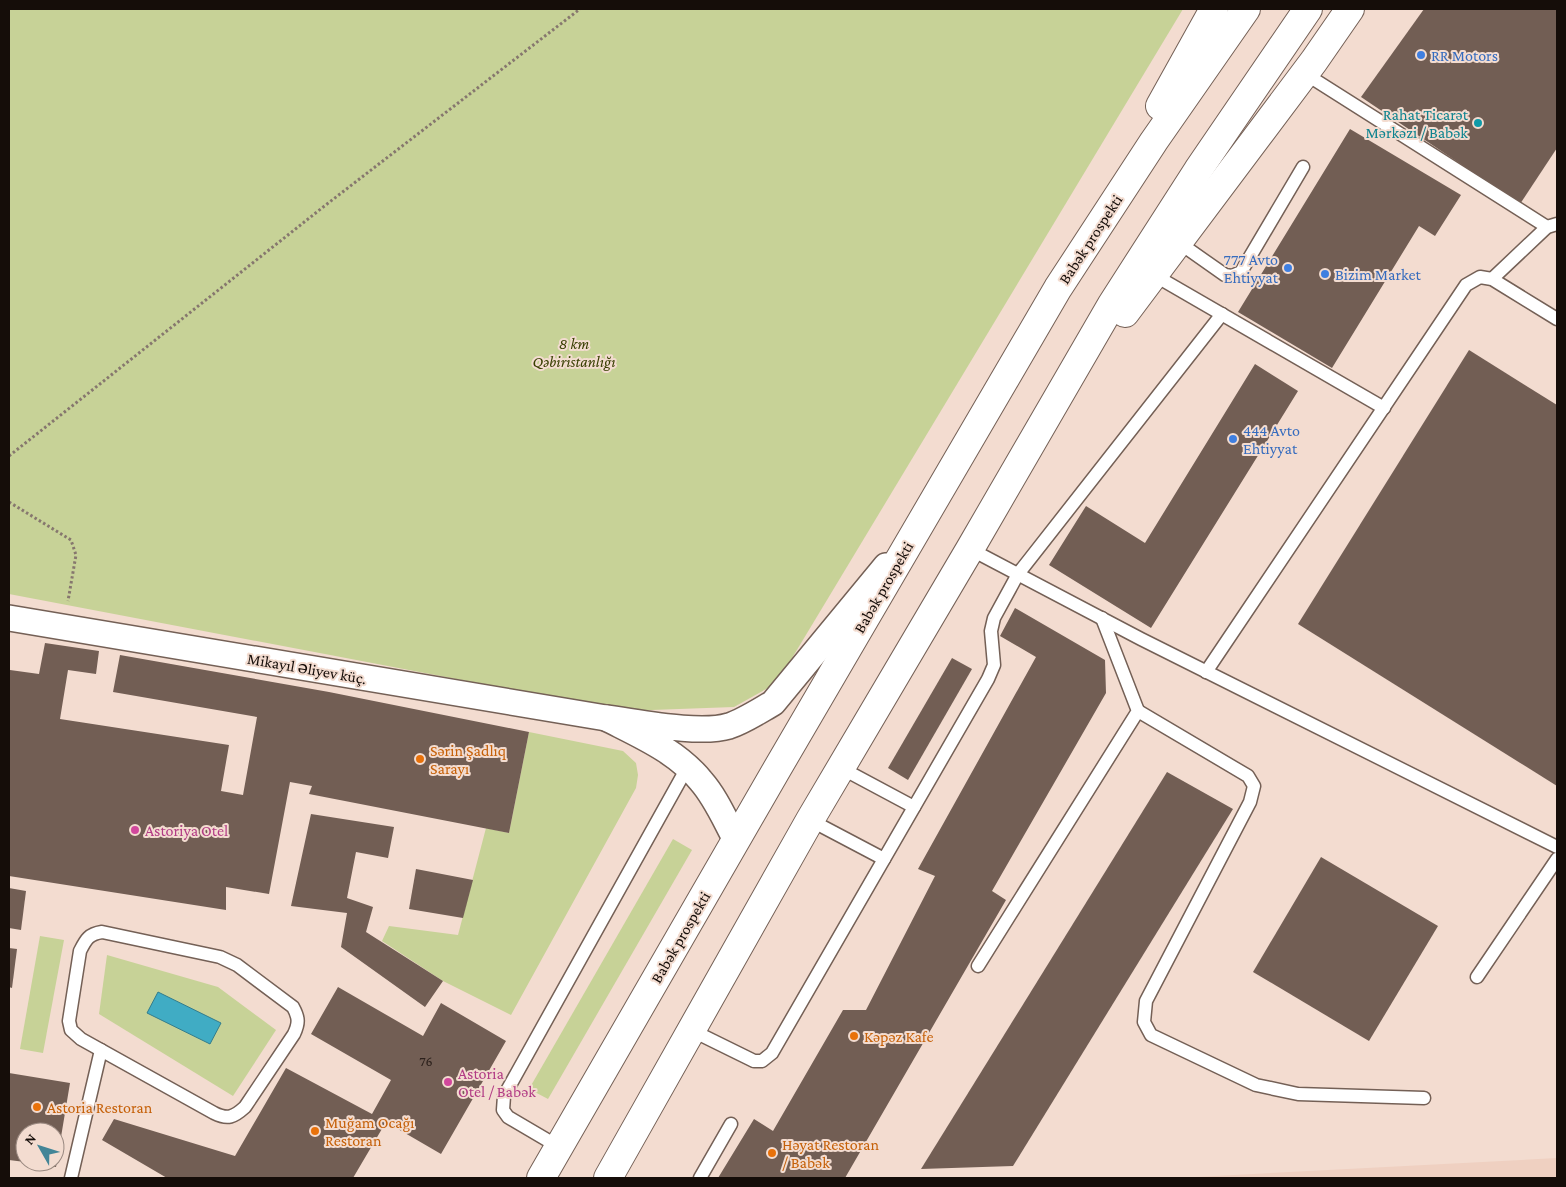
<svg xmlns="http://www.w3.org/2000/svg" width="1566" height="1187" font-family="'Crimson Pro',serif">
	<rect width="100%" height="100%" fill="#f3dcd0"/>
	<polygon fill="#efd0c1" points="1557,1158 1557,1178 1176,1178"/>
	<g fill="#c7d297">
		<polygon points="9,9 1183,9 777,683 734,707 624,711 9,594"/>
		<polygon points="529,732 623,751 636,763 638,775 636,788 511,1015 443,981 382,941 389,926 458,935 486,828 509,833"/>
		<polygon points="673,839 692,850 548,1099 529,1089"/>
		<polygon points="40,936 64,940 43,1053 20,1049"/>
		<polygon points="107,955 218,987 276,1030 233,1096 99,1014"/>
	</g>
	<polygon fill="#40acc4" stroke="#337c8c" points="158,992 221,1023 210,1044 147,1013"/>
	<g fill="#725e54">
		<polygon points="1424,9 1557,9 1557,148 1520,204 1361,97"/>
		<polygon points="1350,129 1461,195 1435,236 1419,226 1332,368 1238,312"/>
		<polygon points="1469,350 1557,405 1557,786 1298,624"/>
		<polygon points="1255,364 1298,391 1151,628 1049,565 1086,506 1145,543"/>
		<polygon points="1015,608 1105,660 1106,693 992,891 1006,900 845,1178 718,1178 754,1119 773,1131 843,1010 866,1010 935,876 918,869 1036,657 1000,636"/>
		<polygon points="45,643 99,651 96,674 68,670 60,719 229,745 221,791 243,795 257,717 113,692 120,655 329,692 529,732 509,833 309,794 312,786 290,782 269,894 226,887 226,910 9,876 9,679 10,670 39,674"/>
		<polygon points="952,658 972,669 908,780 888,768"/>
		<polygon points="1167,772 1233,809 1013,1166 921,1169"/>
		<polygon points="311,814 394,827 388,858 356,852 347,898 373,907 366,932 443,981 425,1007 341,947 347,913 291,906"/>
		<polygon points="1321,857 1438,926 1369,1041 1253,972"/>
		<polygon points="416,869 473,880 463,918 409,909"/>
		<polygon points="9,888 26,891 21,930 9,928"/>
		<polygon points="9,948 17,949 12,988 9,987"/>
		<polygon points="338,987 423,1036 441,1003 506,1041 441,1154 386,1122 353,1178 167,1178 102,1140 114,1119 235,1156 286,1068 372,1114 391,1080 311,1034"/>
		<polygon points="9,1073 70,1083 56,1167 29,1163 55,1162 55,1132 25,1132 25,1162 9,1160"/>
	</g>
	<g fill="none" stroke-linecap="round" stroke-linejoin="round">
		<defs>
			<g id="lane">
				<polyline points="1304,73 1547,227"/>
				<polyline points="1178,242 1225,275 1232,276 1241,272 1303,167"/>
				<polyline points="1154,275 1384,408"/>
				<polyline points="1492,279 1547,227 1557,224"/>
				<polyline points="970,549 1141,639 1557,847"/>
				<polyline points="1206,672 1466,285 1480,277 1492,279 1557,319"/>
				<polyline points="1138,711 1248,776 1254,786 1250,802 1146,1001 1144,1022 1151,1035 1256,1085 1298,1094 1424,1098"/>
				<polyline points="841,768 914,807"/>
				<polyline points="810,820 884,859"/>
				<path d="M102 932 220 957 237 965 293 1007C299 1018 299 1023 294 1034L245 1107C234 1117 228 1120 214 1113L81 1039 71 1030 69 1021 80 951C86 939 89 934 102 932Z"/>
				<polyline points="978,966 1138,711 1102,618"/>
				<polyline points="1477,977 1557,859"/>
				<polyline points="691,1030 754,1061 762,1061 772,1053 988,679 994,665 991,631 994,618 1018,574 1222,314"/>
				<polyline points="559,1147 508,1117 503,1110 504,1096 688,766"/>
				<polyline points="71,1178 101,1050"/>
				<polyline points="700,1178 731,1124"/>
			</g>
			<g id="street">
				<polyline points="9,618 606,718"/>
				<path d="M736 840C725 820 716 798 701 781 677 751 639 735 606 718 638 722 699 735 729 726 744 721 759 711 773 703L886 566"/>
			</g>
			<g id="primary">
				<polyline points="1160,106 1214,9"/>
				<polyline points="1125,313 1314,61 1350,9"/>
				<polyline points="541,1178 777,769 1058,288 1154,141 1246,9"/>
				<polyline points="608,1178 810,820 970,549 1112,304 1198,170 1308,9"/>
			</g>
		</defs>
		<use href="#lane" stroke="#746056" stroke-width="15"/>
		<use href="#street" stroke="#746056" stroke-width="28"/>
		<use href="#primary" stroke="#746056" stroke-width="30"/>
		<g stroke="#86776e" stroke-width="3" stroke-dasharray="2.5 2.5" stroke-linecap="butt">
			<polyline points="9,456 327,204 580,9"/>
			<polyline points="9,502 71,540 76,555 68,601"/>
		</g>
		<use href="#lane" stroke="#fff" stroke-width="12"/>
		<use href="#street" stroke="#fff" stroke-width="25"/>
		<use href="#primary" stroke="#fff" stroke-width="28"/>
	</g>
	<g fill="#3f7fe0" stroke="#f3dcd0" stroke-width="2">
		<circle cx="1421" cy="55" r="5"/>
		<circle cx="1288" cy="268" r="5"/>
		<circle cx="1325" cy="274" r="5"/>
		<circle cx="1233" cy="439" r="5"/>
	</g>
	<circle fill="#0f9aa8" stroke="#f3dcd0" stroke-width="2" cx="1478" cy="123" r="5"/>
	<g fill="#e8710a" stroke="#f3dcd0" stroke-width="2">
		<circle cx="420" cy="759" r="5"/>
		<circle cx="854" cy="1036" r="5"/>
		<circle cx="37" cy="1107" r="5"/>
		<circle cx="315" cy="1131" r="5"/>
		<circle cx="772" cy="1153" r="5"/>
	</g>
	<g fill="#d1479c" stroke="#f3dcd0" stroke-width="2">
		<circle cx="135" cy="830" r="5"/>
		<circle cx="448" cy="1082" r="5"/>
	</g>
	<g text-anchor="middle" stroke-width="4" stroke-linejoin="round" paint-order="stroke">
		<g font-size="14" fill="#2c211c">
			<text x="426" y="1066">76</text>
		</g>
		<g font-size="16" fill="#366cbe" stroke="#f3dcd0" text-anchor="start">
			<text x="1431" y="61">RR Motors</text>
			<text x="1278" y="265" text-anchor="end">777 Avto<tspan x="1278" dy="18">Ehtiyyat</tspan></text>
			<text x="1335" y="280">Bizim Market</text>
			<text x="1243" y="436">444 Avto<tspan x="1243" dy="18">Ehtiyyat</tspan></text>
		</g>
		<g font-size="16" fill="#0d838f" stroke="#f3dcd0" text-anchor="end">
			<text x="1468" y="120">Rahat Ticarət<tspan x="1468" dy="18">Mərkəzi / Babək</tspan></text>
		</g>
		<g font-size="16" fill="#150d09" stroke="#f3dcd0">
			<text transform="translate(1090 239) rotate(-57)" y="6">Babək prospekti</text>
			<text transform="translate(883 587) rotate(-60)" y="6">Babək prospekti</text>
			<text transform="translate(307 668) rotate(10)" y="6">Mikayıl Əliyev küç.</text>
			<text transform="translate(680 937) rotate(-60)" y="6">Babək prospekti</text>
		</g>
		<g font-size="16" font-style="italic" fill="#373e00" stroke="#f3dcd0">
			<text x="574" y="349">8 km<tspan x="574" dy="18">Qəbiristanlığı</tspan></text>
		</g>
		<g font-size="16" fill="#c56008" stroke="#f3dcd0" text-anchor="start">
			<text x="430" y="756">Sərin Şadlıq<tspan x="430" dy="18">Sarayı</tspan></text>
			<text x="864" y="1042">Kəpəz Kafe</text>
			<text x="47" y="1113">Astoria Restoran</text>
			<text x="325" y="1128">Muğam Ocağı<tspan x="325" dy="18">Restoran</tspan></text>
			<text x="782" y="1150">Həyat Restoran<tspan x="782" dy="18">/ Babək</tspan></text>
		</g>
		<g font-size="16" fill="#b23c85" stroke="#f3dcd0" text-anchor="start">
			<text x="145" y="836">Astoriya Otel</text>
			<text x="458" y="1079">Astoria<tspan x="458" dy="18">Otel / Babək</tspan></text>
		</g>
	</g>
	<rect width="1566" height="1187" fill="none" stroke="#150d09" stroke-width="20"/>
	<g transform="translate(40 1147) rotate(309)"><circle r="24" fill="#f3dcd0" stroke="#9a8980"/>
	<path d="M0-4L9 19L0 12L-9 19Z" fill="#438597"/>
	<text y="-8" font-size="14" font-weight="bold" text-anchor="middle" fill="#150d09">N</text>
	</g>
</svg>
